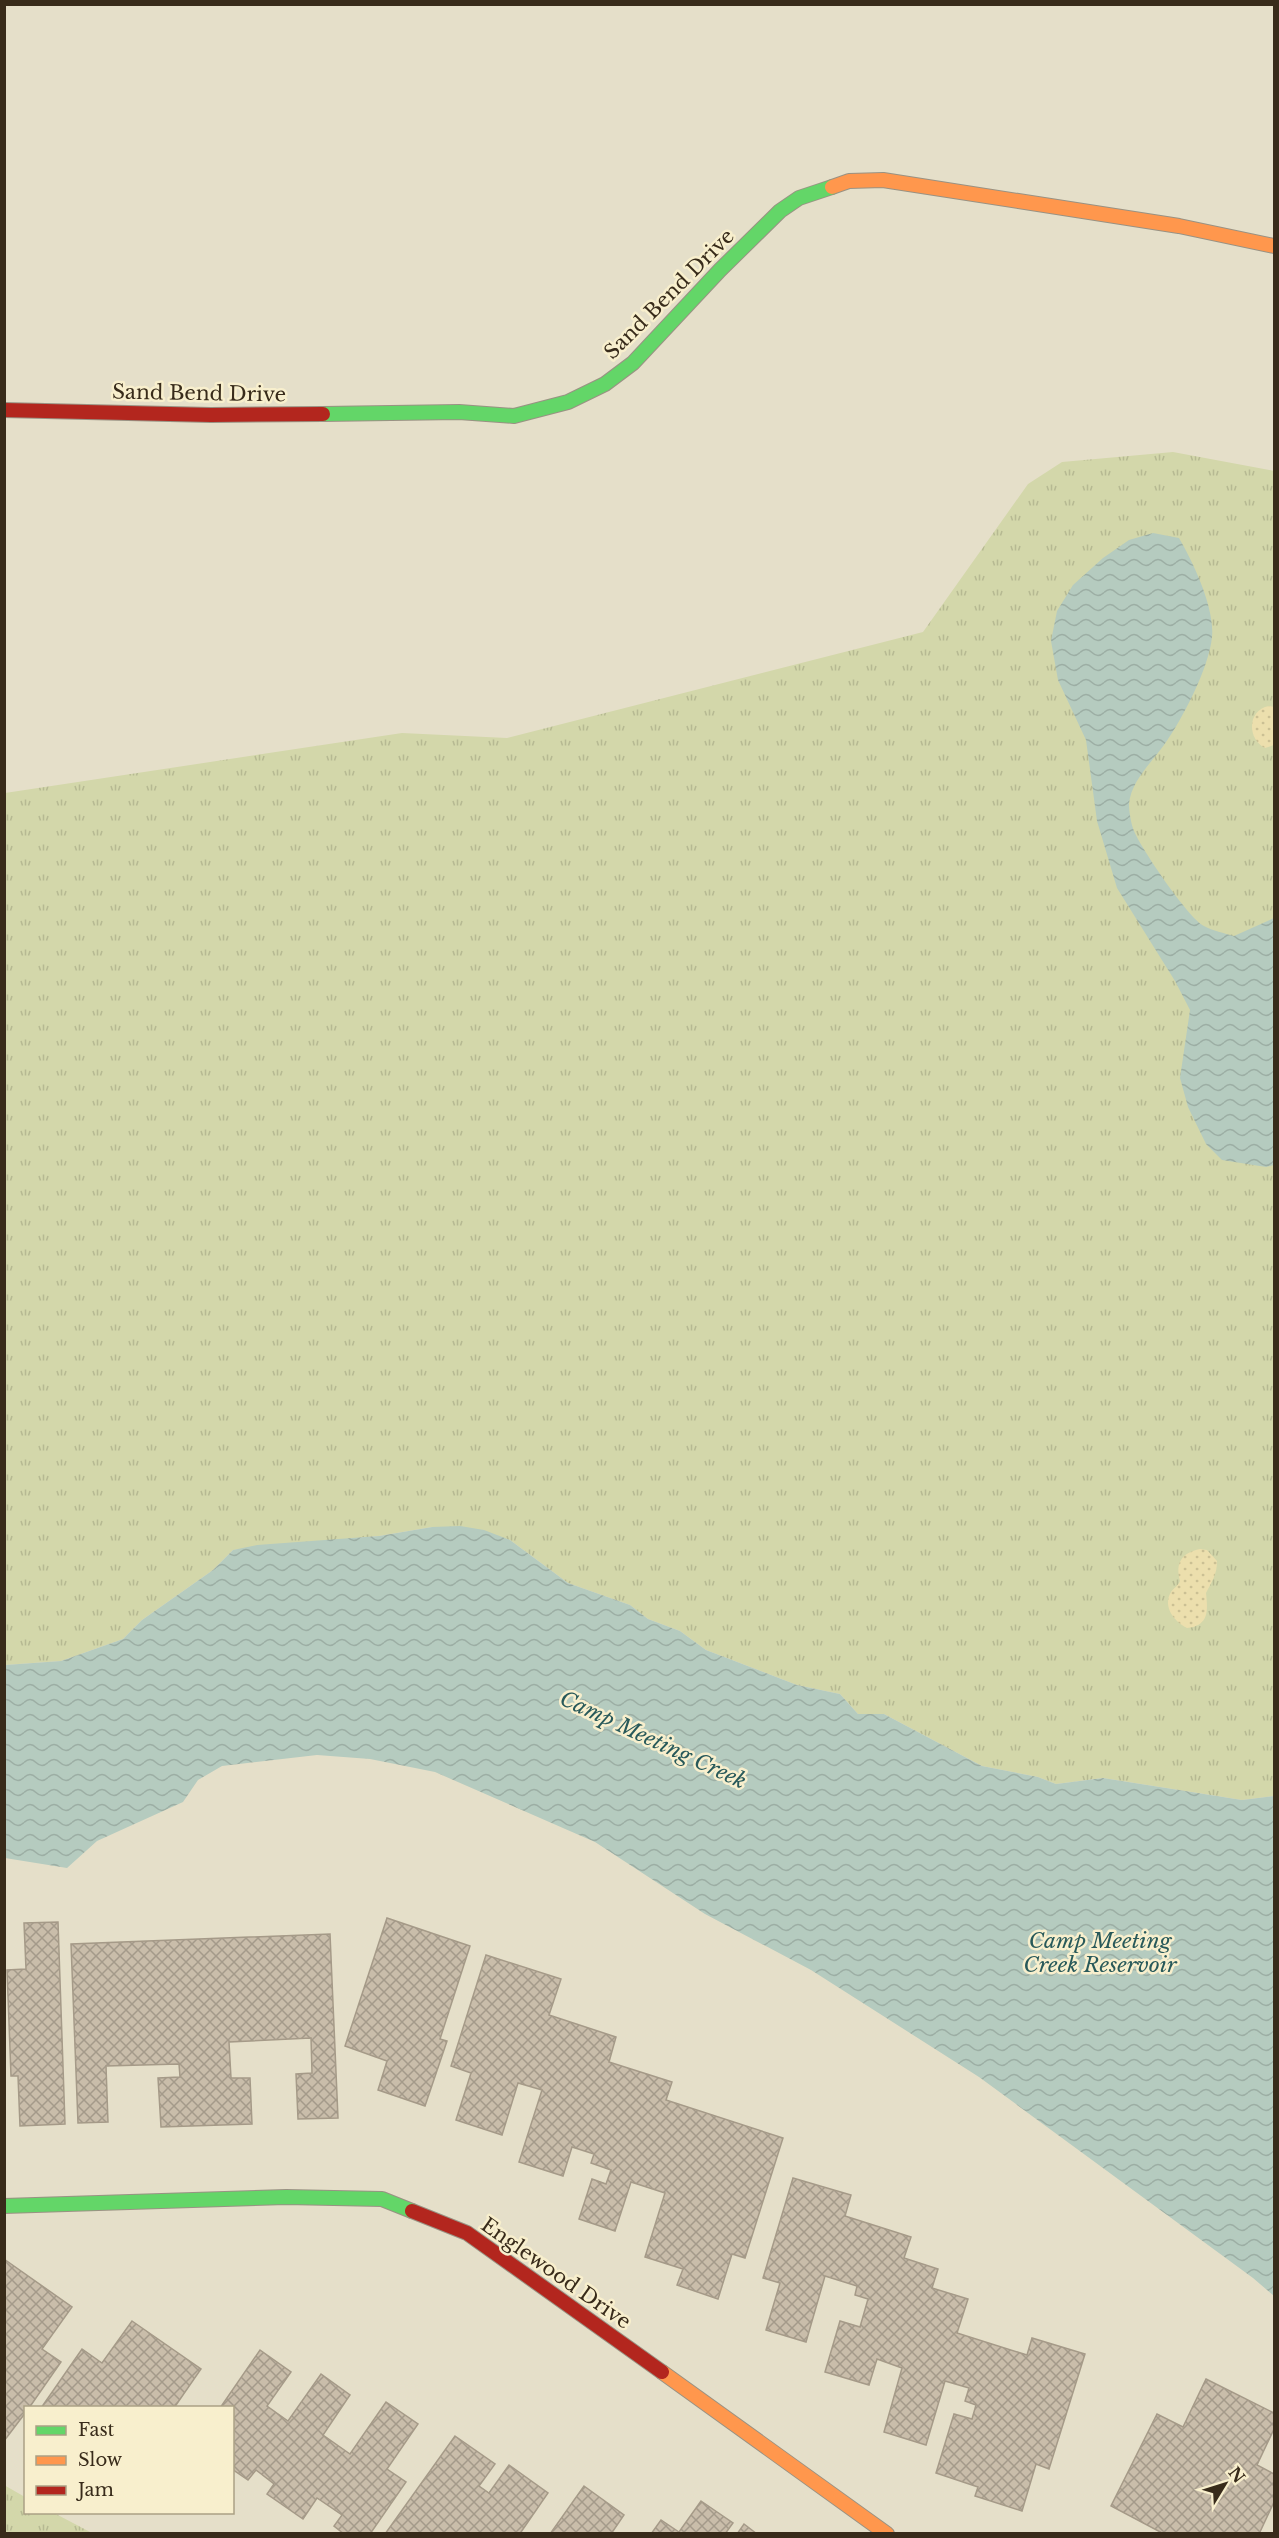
<svg xmlns="http://www.w3.org/2000/svg" width="1279" height="2538" font-family="'Libre Baskerville',serif">
	<defs>
		<pattern id="grass-tufts" width="24" height="20" patternUnits="userSpaceOnUse" patternTransform="scale(1.5)"><rect width="24" height="20" fill="#d3d7aa"/><path d="M3 7l-1-3M5 7V3M7 7l1-3M15 17l-1-3M17 17v-4M19 17l1-3" fill="none" stroke="#b6b992"/></pattern>
		<pattern id="sand-dots" width="8" height="8" patternUnits="userSpaceOnUse" patternTransform="scale(1.5)"><rect width="8" height="8" fill="#ecdfad"/><path d="M2 2h.1M6 6h.1" fill="none" stroke="#cbc094" stroke-width="1.8" stroke-linecap="round"/></pattern>
		<pattern id="water-waves" width="16" height="10" patternUnits="userSpaceOnUse" patternTransform="scale(1.5)"><rect width="16" height="10" fill="#b5cbbf"/><path d="M0 5q4-4 8 0t8 0" fill="none" stroke="#9caea4"/></pattern>
		<pattern id="building-cross-hatch" width="8" height="8" patternUnits="userSpaceOnUse" patternTransform="scale(1.5)"><rect width="8" height="8" fill="#c9bdaa"/><path d="M0 0l8 8M0 8l8-8" fill="none" stroke="#a49a8a"/></pattern>
	</defs>
	<rect width="100%" height="100%" fill="#e5dfc9"/>
	<g fill="url(#grass-tufts)">
		<polygon points="1173,452 1274,471 1274,1796 1242,1800 1103,1778 1056,1784 1038,1777 982,1766 884,1714 858,1714 840,1694 797,1685 706,1650 680,1631 648,1619 630,1605 568,1583 510,1540 432,1527 379,1536 233,1550 213,1570 142,1620 123,1639 61,1661 5,1665 5,793 402,733 507,738 923,632 1028,484 1062,462"/>
		<polygon points="4,2485 25,2497 26,2512 54,2513 92,2533 5,2533"/>
	</g>
	<g fill="url(#sand-dots)">
		<path d="M1269 706 1274 707V745L1265 748C1247 739 1247 710 1269 706Z"/>
		<path d="M1200 1549 1207 1550 1217 1561C1217 1575 1212 1581 1206 1593 1208 1611 1209 1626 1187 1628 1175 1622 1162 1607 1171 1592 1174 1588 1178 1586 1180 1581 1175 1562 1182 1553 1200 1549Z"/>
	</g>
	<g fill="url(#water-waves)">
		<path d="M1153 533 1179 538C1193 562 1215 608 1212 637 1209 668 1182 720 1164 745 1152 762 1131 781 1129 804 1129 811 1131 824 1134 831 1141 848 1188 918 1204 926 1213 931 1224 933 1234 936L1274 918V1165L1266 1167 1222 1160 1206 1144 1188 1107 1180 1078 1190 1010 1175 981 1117 888 1097 821 1086 740 1058 680 1051 641 1057 611 1073 585 1103 558 1129 540Z"/>
		<polygon points="460,1526 484,1530 510,1540 568,1583 630,1605 648,1619 680,1631 706,1650 797,1685 840,1694 858,1714 884,1714 982,1766 1038,1777 1056,1784 1103,1778 1242,1800 1274,1796 1274,2296 1253,2278 979,2077 811,1970 705,1914 595,1842 435,1772 370,1759 317,1755 222,1766 198,1780 183,1802 97,1841 67,1868 5,1858 5,1665 61,1661 123,1639 142,1620 213,1570 233,1550 257,1545 379,1536 432,1527"/>
	</g>
	<g fill="url(#building-cross-hatch)" stroke="#a59a88" stroke-width="1.5">
		<polygon points="387,1918 470,1946 440,2039 447,2041 425,2106 378,2090 387,2061 345,2046"/>
		<polygon points="58,1922 65,2124 20,2126 18,2076 11,2076 7,1970 26,1969 24,1923"/>
		<polygon points="330,1934 338,2118 298,2119 296,2074 312,2073 311,2038 229,2042 231,2078 250,2078 252,2124 161,2127 158,2078 180,2077 179,2064 106,2066 108,2122 78,2123 71,1944"/>
		<polygon points="486,1955 561,1979 549,2015 616,2037 609,2062 672,2082 666,2100 783,2138 745,2258 732,2254 718,2299 677,2285 683,2269 645,2257 665,2193 631,2182 615,2231 579,2219 592,2179 606,2184 611,2170 591,2163 594,2154 572,2147 563,2176 519,2162 542,2090 518,2083 502,2135 456,2120 471,2073 451,2066"/>
		<polygon points="793,2178 851,2195 845,2216 911,2237 904,2258 938,2269 932,2288 968,2299 957,2333 1027,2355 1032,2338 1085,2354 1049,2469 1036,2464 1022,2511 975,2496 978,2487 936,2473 954,2414 972,2419 976,2405 965,2401 969,2388 945,2381 926,2445 884,2432 902,2368 877,2359 869,2385 825,2372 840,2321 860,2327 868,2299 855,2295 857,2286 825,2276 806,2342 766,2330 780,2283 763,2278"/>
		<polygon points="4,2259 72,2307 42,2349 61,2362 29,2408 26,2408 26,2412 4,2441"/>
		<polygon points="132,2321 201,2369 174,2408 41,2408 82,2349 102,2363"/>
		<polygon points="260,2350 291,2372 267,2406 288,2421 321,2374 350,2395 323,2435 350,2454 386,2402 418,2424 387,2469 406,2482 370,2534 344,2534 334,2526 342,2515 317,2498 303,2519 267,2494 274,2484 256,2470 248,2480 232,2469 232,2408 220,2408"/>
		<polygon points="1206,2379 1274,2413 1274,2429 1257,2465 1274,2474 1274,2502 1259,2534 1164,2534 1111,2506 1157,2414 1183,2427"/>
		<polygon points="455,2436 495,2464 479,2486 489,2493 509,2465 548,2493 521,2532 523,2534 385,2534"/>
		<polygon points="584,2486 624,2515 611,2534 550,2534"/>
		<polygon points="701,2501 733,2523 725,2534 651,2534 661,2520 679,2532"/>
		<polygon points="744,2524 757,2534 737,2534"/>
	</g>
	<g fill="none" stroke-linecap="round" stroke-linejoin="round">
		<defs>
			<g id="fast">
				<polyline points="323,414 459,412 514,416 568,402 605,384 633,363 720,270 780,211 799,198 832,187"/>
				<polyline points="4,2206 286,2197 382,2199 412,2211"/>
			</g>
			<g id="slow">
				<polyline points="832,187 849,181 883,180 1179,226 1274,246"/>
				<polyline points="662,2372 887,2534"/>
			</g>
			<g id="jam">
				<polyline points="4,410 211,415 323,414"/>
				<polyline points="412,2211 467,2233 662,2372"/>
			</g>
		</defs>
		<use href="#fast" stroke="#999283" stroke-width="16"/>
		<use href="#slow" stroke="#999283" stroke-width="16"/>
		<use href="#jam" stroke="#999283" stroke-width="16"/>
		<use href="#fast" stroke="#63d668" stroke-width="14"/>
		<use href="#slow" stroke="#ff974d" stroke-width="14"/>
		<use href="#jam" stroke="#b3261e" stroke-width="14"/>
	</g>
	<g text-anchor="middle" stroke-width="5" stroke-linejoin="round" paint-order="stroke">
		<g font-size="20" fill="#382b1a" stroke="#f8efcd">
			<text transform="translate(669 294) rotate(-45)" y="7">Sand Bend Drive</text>
			<text transform="translate(199 393) rotate(1)" y="7">Sand Bend Drive</text>
			<text transform="translate(556 2273) rotate(35)" y="7">Englewood Drive</text>
		</g>
		<g font-size="21" font-style="italic" fill="#28595a" stroke="#f8efcd">
			<text transform="translate(653 1740) rotate(25)" y="7">Camp Meeting Creek</text>
			<text x="1100" y="1948">Camp Meeting<tspan x="1100" dy="24">Creek Reservoir</tspan></text>
		</g>
	</g>
	<rect width="1279" height="2538" fill="none" stroke="#382b1a" stroke-width="12"/>
	<rect x="24" y="2406" width="210" height="108" fill="#f8efcd" stroke="#aba185" stroke-width="1.5"/>
	<rect x="36" y="2426" width="30" height="9" fill="#63d668" stroke="#aba185" stroke-width="1.5"/>
	<text x="78" y="2436" font-size="18" fill="#382b1a">Fast</text>
	<rect x="36" y="2456" width="30" height="9" fill="#ff974d" stroke="#aba185" stroke-width="1.5"/>
	<text x="78" y="2466" font-size="18" fill="#382b1a">Slow</text>
	<rect x="36" y="2486" width="30" height="9" fill="#b3261e" stroke="#aba185" stroke-width="1.5"/>
	<text x="78" y="2496" font-size="18" fill="#382b1a">Jam</text>
	<g transform="translate(1225 2484) rotate(52)" stroke="#f8efcd" stroke-width="4.5" paint-order="stroke">
	<path d="M0-4.5L10 22L0 15L-10 22Z" fill="#382b1a"/>
	<text y="-9" font-size="16" font-weight="bold" text-anchor="middle" fill="#382b1a">N</text>
	</g>
</svg>
